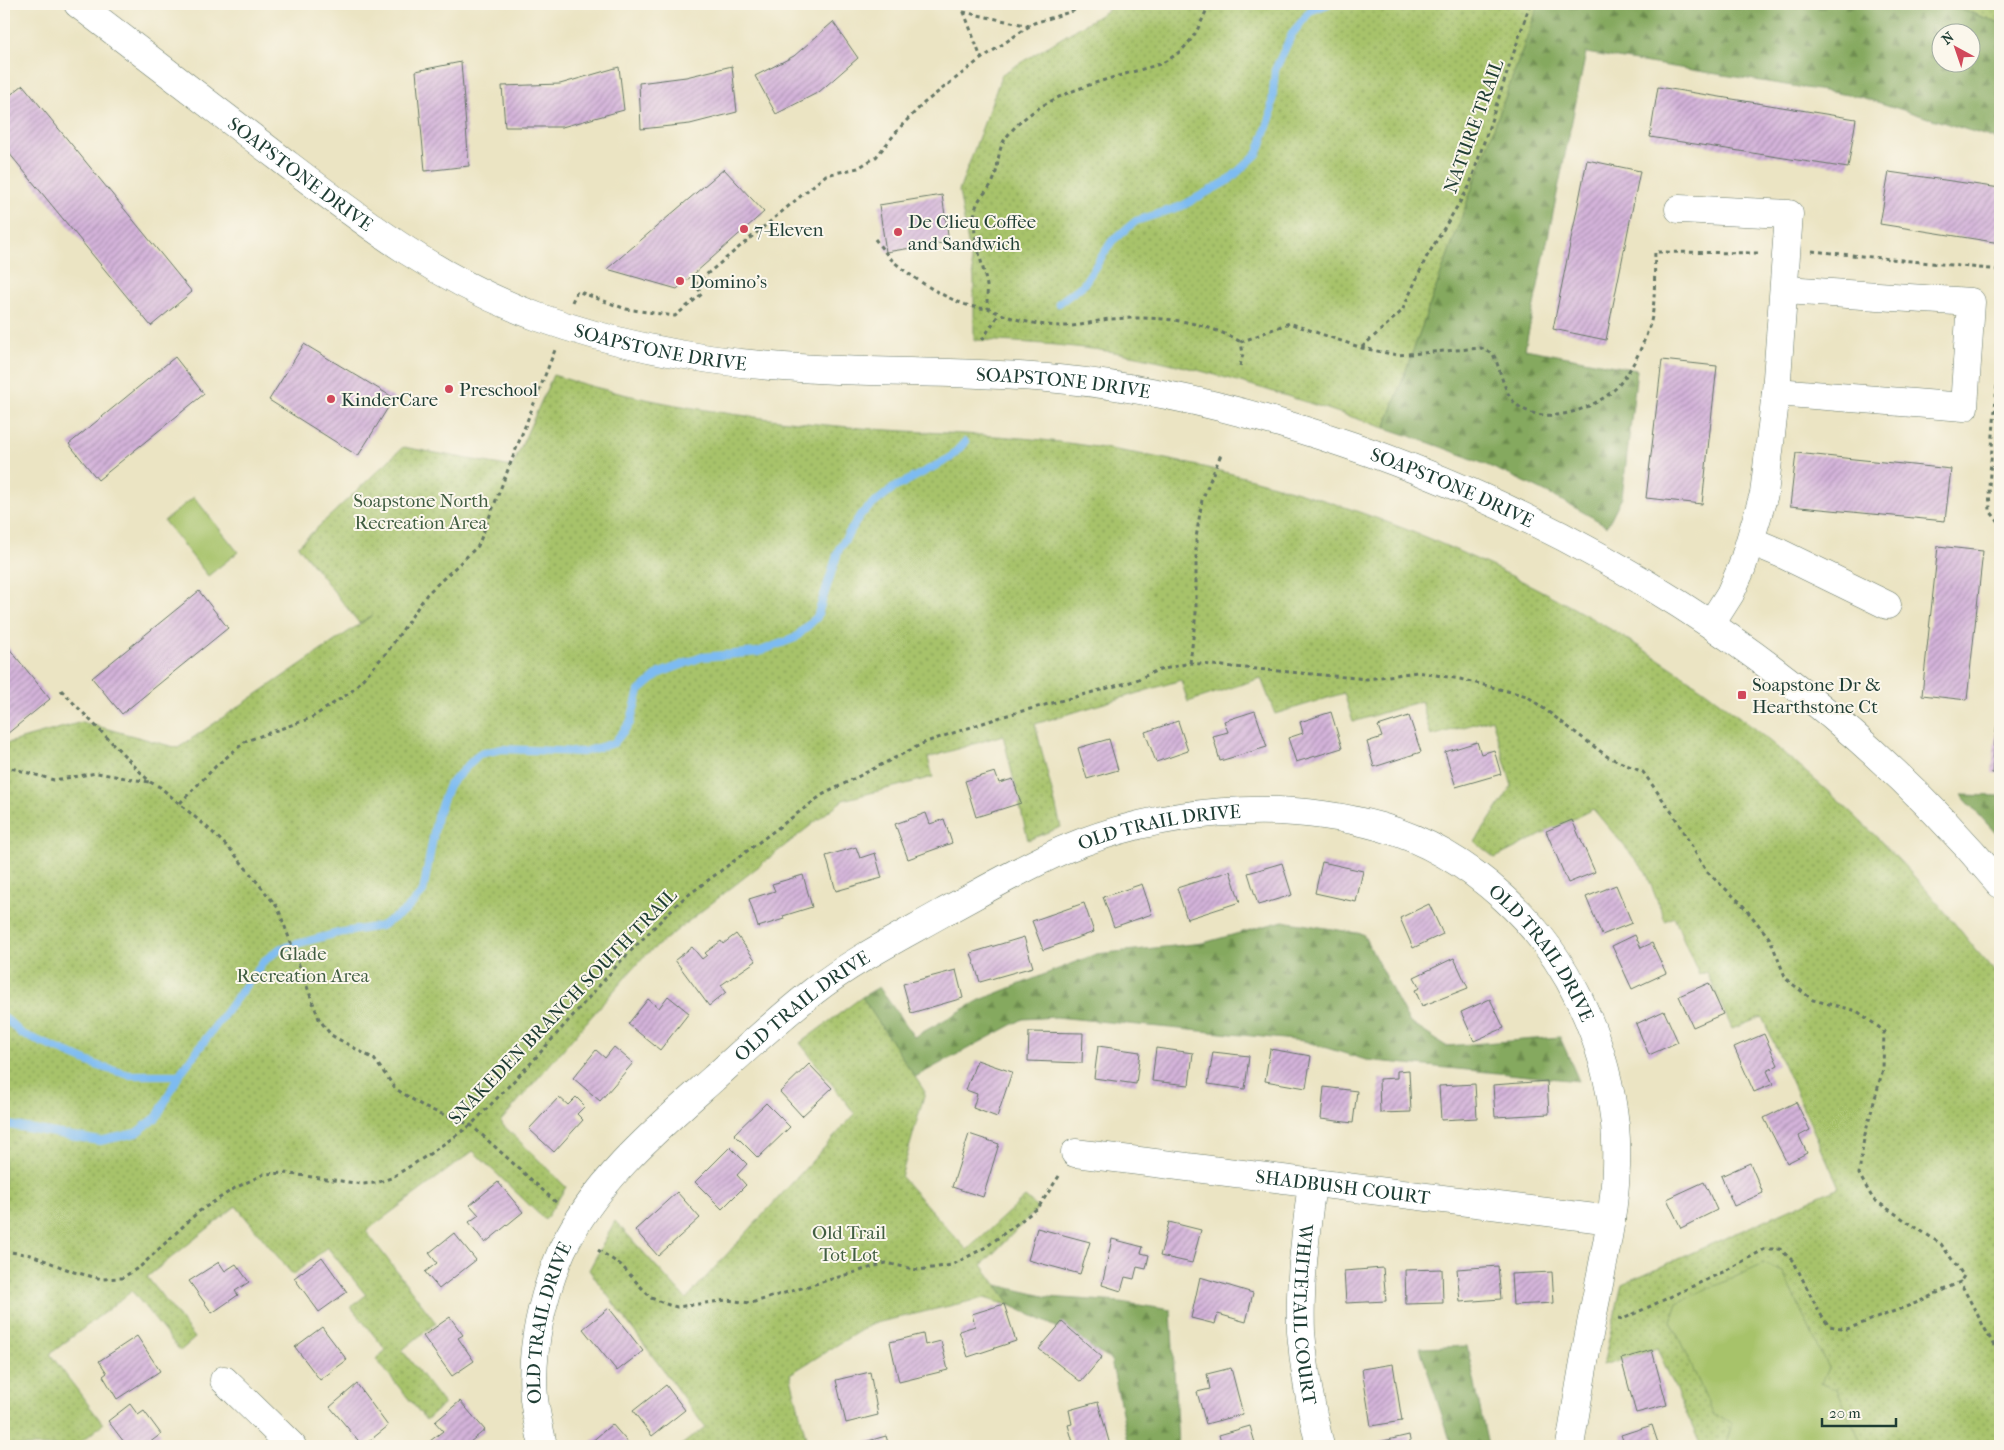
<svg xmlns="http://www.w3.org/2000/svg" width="2004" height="1450" font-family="'IM FELL French Canon',serif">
	<defs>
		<pattern id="grass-dots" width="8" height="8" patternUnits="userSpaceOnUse" patternTransform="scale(1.25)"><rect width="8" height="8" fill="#a7c36a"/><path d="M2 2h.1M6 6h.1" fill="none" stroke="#87a058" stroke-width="1.8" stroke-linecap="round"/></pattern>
		<pattern id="forest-firs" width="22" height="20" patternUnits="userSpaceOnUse" patternTransform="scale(1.25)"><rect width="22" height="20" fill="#85a95e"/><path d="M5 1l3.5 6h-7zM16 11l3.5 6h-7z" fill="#6c8b4e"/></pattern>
		<pattern id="building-hatch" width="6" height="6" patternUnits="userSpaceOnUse" patternTransform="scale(1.25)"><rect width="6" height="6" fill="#d4b3da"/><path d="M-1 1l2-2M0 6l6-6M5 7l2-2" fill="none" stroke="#ab93b2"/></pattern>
	</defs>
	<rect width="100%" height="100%" fill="#fbf7ec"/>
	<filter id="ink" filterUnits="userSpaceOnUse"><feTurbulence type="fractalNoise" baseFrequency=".02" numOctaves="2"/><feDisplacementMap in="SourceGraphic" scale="10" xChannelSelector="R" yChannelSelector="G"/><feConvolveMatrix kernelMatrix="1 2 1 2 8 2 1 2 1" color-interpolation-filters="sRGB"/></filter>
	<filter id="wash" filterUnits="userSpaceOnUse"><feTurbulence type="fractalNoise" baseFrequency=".0096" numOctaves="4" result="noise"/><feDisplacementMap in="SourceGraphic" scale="20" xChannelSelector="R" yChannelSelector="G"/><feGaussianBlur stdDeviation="1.12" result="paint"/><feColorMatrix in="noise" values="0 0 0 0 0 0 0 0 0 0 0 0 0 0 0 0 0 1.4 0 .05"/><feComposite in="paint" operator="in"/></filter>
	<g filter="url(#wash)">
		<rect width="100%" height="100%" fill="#ebe4c3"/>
		<g fill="url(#grass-dots)" stroke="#63804f">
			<path d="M1118 4H1539L1385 428C1303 401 1221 373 1137 356 1083 346 1029 342 974 340V278L959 191 1002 74Z"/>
			<polygon points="1945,4 2000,4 2000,23"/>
			<path d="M553 375C653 407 770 421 874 429 930 433 986 434 1042 440 1262 464 1474 539 1660 660 1722 700 1778 747 1833 796 1886 843 1933 895 1976 950 1984 960 1998 972 2000 984 2002 993 2000 1006 2000 1015 2000 1047 2000 1078 2000 1110 2000 1222 2000 1334 2000 1446H1701L1657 1348 1603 1365 1622 1284 1839 1187 1762 1017 1732 1029 1707 972 1699 975 1674 917 1665 921 1646 872 1593 809 1495 858 1475 842 1512 786 1492 719 1431 736 1421 701 1353 722 1344 693 1275 714 1261 678 1188 702 1181 680 1035 724 1061 827 1028 840 1003 735 928 758 933 777 843 800 643 957 500 1122 566 1187 545 1220 473 1151 366 1231 436 1323 402 1350 444 1404 426 1420 376 1359 386 1350 351 1307 366 1295 327 1247 293 1275 236 1206 147 1277 195 1338 180 1351 132 1291 50 1354 103 1424 76 1446H4V744L82 722 178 748 373 615 359 623 298 546 403 447 512 467Z"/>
			<polygon points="862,997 925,1092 901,1177 967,1250 1025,1197 1038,1208 982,1265 1012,1306 984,1298 871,1324 790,1374 808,1446 680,1446 705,1427 589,1270 615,1221 686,1299 855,1114 800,1043"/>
		</g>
		<g fill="url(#forest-firs)" stroke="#527349" fill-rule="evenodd">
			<path d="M1539 4H1945L2000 23V140L1861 97 1586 53 1525 349 1637 370 1622 497 1607 526C1537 484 1462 452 1385 428ZM1942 32H1972V62H1942Z"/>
			<polygon points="1961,795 2000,796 2000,838"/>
			<polygon points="1283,921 1363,934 1409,1022 1446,1046 1560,1037 1579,1081 1366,1060 1304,1041 1056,1017 1023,1019 915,1077 862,997 879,987 914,1037 980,1000 1096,954 1203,943"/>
			<polygon points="997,1285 1048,1297 1120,1302 1171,1310 1178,1446 1129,1446 1111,1360 1056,1327 1012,1306"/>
			<polygon points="1467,1346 1488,1446 1452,1446 1420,1348"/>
		</g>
		<g fill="#a7c36a" stroke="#63804f">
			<polygon points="194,497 238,552 208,576 164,521"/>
			<polygon points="1764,1264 1783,1272 1828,1368 1821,1383 1837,1390 1863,1446 1730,1446 1727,1441 1732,1423 1714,1415 1671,1321 1677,1303"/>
		</g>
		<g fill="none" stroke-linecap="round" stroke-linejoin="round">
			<g stroke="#7dbbf1" stroke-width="8">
				<polyline points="1059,303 1083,285 1112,241 1136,221 1182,206 1229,180 1258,153 1271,115 1275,70 1292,34 1310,11 1328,4"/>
				<polyline points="4,1017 22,1034 101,1067 130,1075 179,1075"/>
				<polyline points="4,1124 100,1141 136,1133 157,1117 179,1075 264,961 281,948 338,933 381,926 405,911 423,892 437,816 449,785 479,754 502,749 583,752 614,743 630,723 639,691 660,673 702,657 758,652 795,638 817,617 839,549 861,514 892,489 950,458 965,442"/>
			</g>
		</g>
		<g id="blocks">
			<g fill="url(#building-hatch)">
				<polygon points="833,22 858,58 819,92 776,114 755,76 794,56"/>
				<polygon points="461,62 469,166 425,171 416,71"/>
				<polygon points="732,66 737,112 690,124 641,129 639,83 686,77"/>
				<polygon points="619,67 624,110 562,127 505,127 502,86 560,84"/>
				<polygon points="23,85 192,292 151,326 4,147 4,100"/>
				<polygon points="1658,87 1856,119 1848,168 1650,137"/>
				<polygon points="1587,160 1640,171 1606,340 1553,329"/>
				<polygon points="724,169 764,212 677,289 607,269"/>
				<polygon points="1889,172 2000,188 2000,243 1880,224"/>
				<polygon points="942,195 949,242 886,252 879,205"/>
				<polygon points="304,344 394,398 358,456 269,400"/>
				<polygon points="175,357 204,394 98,480 69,444"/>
				<polygon points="1662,360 1717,366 1702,504 1646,498"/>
				<polygon points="1796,453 1951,469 1945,521 1790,506"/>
				<polygon points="1938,546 1983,551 1967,700 1922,695"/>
				<polygon points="199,591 228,628 122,714 92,678"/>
				<polygon points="4,642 50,699 7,734 4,730"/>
				<polygon points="1255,711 1267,747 1220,761 1213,736 1228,732 1224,721"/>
				<polygon points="1331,712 1342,748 1296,762 1288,738 1303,733 1300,722"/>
				<polygon points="1409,716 1421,752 1374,767 1367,742 1382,737 1378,726"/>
				<polygon points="1997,720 2000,720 2000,773 1992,773"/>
				<polygon points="1178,721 1188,751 1156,762 1145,732"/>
				<polygon points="1109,739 1118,770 1087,779 1078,748"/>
				<polygon points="1477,742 1481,754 1494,750 1501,774 1456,787 1445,752"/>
				<polygon points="995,772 999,783 1013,779 1021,803 976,817 965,781"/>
				<polygon points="926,813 930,824 944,819 952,843 908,859 895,824"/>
				<polygon points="1572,820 1595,872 1568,883 1546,831"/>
				<polygon points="856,847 860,858 875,853 882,878 836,891 826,856"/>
				<polygon points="1322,862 1363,871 1356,902 1315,893"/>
				<polygon points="1282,863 1292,895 1258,905 1248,873"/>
				<polygon points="1230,871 1240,902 1187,919 1177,888"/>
				<polygon points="803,875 812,907 783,916 784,919 758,927 749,899 775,891 772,884"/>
				<polygon points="1142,884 1152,914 1114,927 1103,897"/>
				<polygon points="1616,885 1632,923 1602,935 1586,897"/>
				<polygon points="1084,903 1094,932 1043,950 1032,921"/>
				<polygon points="1429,904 1443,934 1413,948 1400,918"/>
				<polygon points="736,934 756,961 721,985 726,992 709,1006 675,960 692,947 702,959 707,955 705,953 721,941 723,944"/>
				<polygon points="1635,935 1641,948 1652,943 1666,973 1632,989 1612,946"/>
				<polygon points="1024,937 1033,967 980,982 971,953"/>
				<polygon points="1454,958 1468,988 1422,1006 1415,990 1420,988 1414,977"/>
				<polygon points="956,970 963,998 911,1013 903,984"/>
				<polygon points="1709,983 1723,1014 1693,1027 1679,996"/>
				<polygon points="668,996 689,1013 660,1050 628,1024 648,999 659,1008"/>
				<polygon points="1490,999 1504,1028 1474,1041 1461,1012"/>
				<polygon points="1664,1011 1678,1042 1649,1055 1636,1024"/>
				<polygon points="1029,1032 1083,1033 1082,1063 1028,1061"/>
				<polygon points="1764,1034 1778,1065 1767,1071 1773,1084 1754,1092 1734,1047"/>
				<polygon points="1098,1046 1140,1052 1136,1084 1094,1078"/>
				<polygon points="614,1047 633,1063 600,1101 573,1078 596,1050 605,1058"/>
				<polygon points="1156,1048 1193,1053 1189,1085 1152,1081"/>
				<polygon points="1270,1049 1311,1056 1306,1088 1265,1081"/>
				<polygon points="1213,1052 1249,1056 1245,1089 1208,1084"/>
				<polygon points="977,1060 1012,1072 997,1117 973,1108 977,1094 966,1090"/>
				<polygon points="809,1064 832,1088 802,1116 780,1092"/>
				<polygon points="1409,1070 1411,1112 1380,1113 1379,1079 1397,1078 1397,1071"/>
				<polygon points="1547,1081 1549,1114 1495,1117 1493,1085"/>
				<polygon points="1475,1084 1477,1118 1441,1120 1439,1086"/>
				<polygon points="1324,1087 1357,1091 1353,1123 1321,1119"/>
				<polygon points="559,1097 568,1105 576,1097 585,1106 577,1114 583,1120 554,1152 529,1129"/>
				<polygon points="1796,1102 1810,1130 1799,1136 1807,1153 1787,1163 1764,1118"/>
				<polygon points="766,1103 790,1127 758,1158 734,1134"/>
				<polygon points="969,1134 999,1144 983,1197 952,1187"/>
				<polygon points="730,1147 747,1164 737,1175 746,1185 722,1209 695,1182"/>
				<polygon points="1750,1163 1763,1193 1734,1206 1721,1176"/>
				<polygon points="498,1182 523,1212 485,1243 469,1222 479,1215 470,1205"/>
				<polygon points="1704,1182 1717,1210 1681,1228 1667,1199"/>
				<polygon points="677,1192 700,1218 658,1256 635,1230"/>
				<polygon points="1169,1222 1201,1230 1192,1263 1160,1256"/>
				<polygon points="1037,1228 1090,1242 1080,1274 1028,1260"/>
				<polygon points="454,1233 476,1260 439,1289 425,1272 437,1263 429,1253"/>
				<polygon points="1112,1239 1143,1247 1141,1253 1149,1255 1146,1269 1137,1267 1134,1279 1125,1277 1121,1291 1102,1285"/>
				<polygon points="322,1257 347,1292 319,1312 294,1278"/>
				<polygon points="219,1262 225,1271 236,1264 249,1282 235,1291 238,1295 212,1313 189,1281"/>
				<polygon points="1498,1266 1501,1299 1460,1302 1457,1269"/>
				<polygon points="1383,1268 1386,1301 1346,1303 1344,1271"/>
				<polygon points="1442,1269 1443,1303 1406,1304 1405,1270"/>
				<polygon points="1552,1272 1554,1303 1513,1305 1511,1274"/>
				<polygon points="1200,1277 1253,1293 1246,1322 1218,1314 1215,1324 1191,1318"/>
				<polygon points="1004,1304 1016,1341 968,1357 959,1331 975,1326 972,1314"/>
				<polygon points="609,1308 643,1351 617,1371 583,1329"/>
				<polygon points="450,1317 463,1335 458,1338 474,1361 452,1376 423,1336"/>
				<polygon points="1062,1322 1102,1357 1081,1382 1039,1349"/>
				<polygon points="322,1327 347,1360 320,1380 295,1347"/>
				<polygon points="923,1334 925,1345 941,1341 948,1370 899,1382 890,1342"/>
				<polygon points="137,1336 160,1371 117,1399 103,1376 107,1373 99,1361"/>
				<polygon points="1652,1350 1667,1405 1636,1413 1621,1359"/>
				<polygon points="1393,1364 1402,1421 1371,1426 1362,1369"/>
				<polygon points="1231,1368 1243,1414 1206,1424 1197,1392 1210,1389 1207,1374"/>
				<polygon points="870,1372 878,1415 846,1423 836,1380"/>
				<polygon points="357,1384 388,1426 363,1446 330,1407"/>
				<polygon points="666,1385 685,1410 652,1436 633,1411"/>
				<polygon points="460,1401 485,1430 465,1446 435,1446 430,1441 443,1431 435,1422"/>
				<polygon points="1098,1402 1110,1445 1074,1446 1068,1425 1072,1424 1069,1410"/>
				<polygon points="130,1404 138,1415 144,1411 161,1434 145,1446 127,1446 108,1421"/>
				<polygon points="612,1424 631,1446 591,1446 589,1444"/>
				<polygon points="1652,1425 1659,1446 1625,1446 1621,1435"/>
				<polygon points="1250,1426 1256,1446 1222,1446 1219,1435"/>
				<polygon points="1409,1435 1411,1446 1380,1446 1379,1442"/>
				<polygon points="886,1436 889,1446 850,1446"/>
			</g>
		</g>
	</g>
	<g filter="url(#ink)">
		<use href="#blocks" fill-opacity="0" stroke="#676" stroke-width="1"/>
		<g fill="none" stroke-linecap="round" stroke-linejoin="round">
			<defs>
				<g id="minor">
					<path id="s1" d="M78 4C145 55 211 106 278 157 362 221 437 280 538 317 617 345 700 361 784 367 875 374 967 370 1058 379 1137 386 1217 404 1293 427 1565 509 1817 666 2000 884"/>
					<polyline points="1679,209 1789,214 1776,392 1764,494 1742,567 1730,594 1711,624"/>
					<polyline points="1776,392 1964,407 1971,302 1785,290"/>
					<polyline points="1751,541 1780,553 1887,605"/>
					<path id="s2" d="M1075 1153 1611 1220"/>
					<path id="s3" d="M1312 1183C1306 1232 1299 1282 1301 1332 1304 1371 1311 1409 1320 1446"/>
					<polyline points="224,1380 292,1446"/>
					<path id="s4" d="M543 1446C540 1431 536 1415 534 1399 530 1349 542 1296 562 1250 595 1181 657 1129 713 1079 746 1049 778 1019 814 991 854 960 900 937 944 912 983 891 1022 868 1063 850 1160 809 1280 798 1381 827 1427 840 1470 867 1504 898 1568 956 1606 1040 1615 1125 1621 1190 1605 1252 1593 1314 1584 1358 1577 1402 1570 1446"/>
				</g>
			</defs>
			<use href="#minor" stroke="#676" stroke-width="29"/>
			<g stroke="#676" stroke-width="3" stroke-dasharray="4 4" stroke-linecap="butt">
				<polyline points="961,4 981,58"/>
				<path d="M1209 4C1197 33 1189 50 1160 64 1108 80 1039 92 1005 139 997 151 999 166 994 179 990 190 979 196 976 207 969 229 983 263 987 286 988 293 986 299 988 308 1010 320 1040 326 1066 326 1080 327 1096 320 1111 319 1158 316 1200 319 1241 342"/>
				<polyline points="963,12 1030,26"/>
				<path d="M875 239C880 246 886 254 892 260 911 278 962 311 988 308"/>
				<polyline points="1812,251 2000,270"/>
				<polyline points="572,302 577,291 626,309 675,316 702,294 695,284 826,175 858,168 876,157 903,124 924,103 978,61 1034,23 1073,11 1082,4"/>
				<polyline points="982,340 999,314"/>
				<polyline points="2000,346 1989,486 1990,511 2000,524"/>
				<polyline points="1362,347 1402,311 1426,258 1469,187 1530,4"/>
				<path d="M1240 366 1243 354 1241 342 1289 323 1362 348 1397 355 1481 348 1493 354C1501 369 1503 393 1517 405 1545 427 1593 410 1616 388 1632 371 1643 346 1650 324 1656 308 1654 270 1655 252L1761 253"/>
				<polyline points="1190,663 1196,613 1196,538 1202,500 1222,452"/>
				<polyline points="61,690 150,782 160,787 209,829 232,851 278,908 319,1019 331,1035 374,1059 396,1089 426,1108 471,1125 558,1204"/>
				<polyline points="4,766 54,780 97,773 149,782"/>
				<polyline points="180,803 216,766 246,741 311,718 351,692 388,651 427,594 478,546 555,350"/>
				<polyline points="598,1250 621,1265 651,1298 669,1305 677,1307 727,1300 751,1303 886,1263 918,1270 952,1265 986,1247 1038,1208 1061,1173"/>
				<polyline points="4,1251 31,1255 74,1272 102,1279 122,1278 141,1266 198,1212 235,1188 264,1174 284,1173 362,1184 376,1183 391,1178 428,1155 471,1125 532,1062 620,962 679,902 822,795 926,742 1004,716 1134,681 1156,671 1190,663 1367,679 1417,672 1460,679 1527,696 1608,757 1643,772 1673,814 1706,871 1741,903 1770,939 1786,979 1813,1000 1857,1011 1884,1031 1883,1069 1864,1138 1859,1174 1873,1199 1941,1244 1964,1276 1960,1282"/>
				<polyline points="1618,1318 1623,1319 1725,1271 1765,1249 1780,1249 1794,1262 1819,1312 1829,1326 1847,1329 1916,1303 1960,1282 2000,1357"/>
				<polyline points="4,1434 12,1446"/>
			</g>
			<use href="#minor" stroke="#fff" stroke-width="28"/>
		</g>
	</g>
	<g fill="#d1495b" stroke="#fbf7ec" stroke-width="2">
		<circle cx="744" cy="229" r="5"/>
		<circle cx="898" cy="232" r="5"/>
		<circle cx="680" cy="281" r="5"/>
		<circle cx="449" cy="389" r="5"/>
		<circle cx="331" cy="399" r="5"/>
		<rect x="1737" y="690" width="10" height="10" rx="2.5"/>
	</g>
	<g text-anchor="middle" stroke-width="4" stroke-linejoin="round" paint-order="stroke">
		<g font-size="19" fill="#1f3d34" stroke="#fbf7ec">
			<text transform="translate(1473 126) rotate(-70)" y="7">NATURE TRAIL</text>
			<text dy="7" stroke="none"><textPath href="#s1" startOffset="280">SOAPSTONE DRIVE</textPath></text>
			<text dy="7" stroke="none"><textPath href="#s1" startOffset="685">SOAPSTONE DRIVE</textPath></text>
			<text dy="7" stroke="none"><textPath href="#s1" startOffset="1090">SOAPSTONE DRIVE</textPath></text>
			<text dy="7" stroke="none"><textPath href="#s1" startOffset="1495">SOAPSTONE DRIVE</textPath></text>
			<text dy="7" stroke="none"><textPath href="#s4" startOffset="951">OLD TRAIL DRIVE</textPath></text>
			<text dy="7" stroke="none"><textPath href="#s4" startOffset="1386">OLD TRAIL DRIVE</textPath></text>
			<text transform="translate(562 1006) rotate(-46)" y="7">SNAKEDEN BRANCH SOUTH TRAIL</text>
			<text dy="7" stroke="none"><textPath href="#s4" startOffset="546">OLD TRAIL DRIVE</textPath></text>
			<text dy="7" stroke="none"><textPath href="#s2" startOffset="270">SHADBUSH COURT</textPath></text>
			<text dy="7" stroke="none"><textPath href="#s3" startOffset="132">WHITETAIL COURT</textPath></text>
			<text dy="7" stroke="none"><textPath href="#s4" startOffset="126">OLD TRAIL DRIVE</textPath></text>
		</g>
		<g font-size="19" fill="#1f3d34" stroke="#fbf7ec" text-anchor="start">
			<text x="908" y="228">De Clieu Coffee<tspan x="908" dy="22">and Sandwich</tspan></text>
			<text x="754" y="236">7-Eleven</text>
			<text x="690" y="288">Domino's</text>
			<text x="459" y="396">Preschool</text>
			<text x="341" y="406">KinderCare</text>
			<text x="1752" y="691">Soapstone Dr &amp;<tspan x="1752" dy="22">Hearthstone Ct</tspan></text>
		</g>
		<g font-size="19" fill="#415e42" stroke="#fbf7ec">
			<text x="421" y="507">Soapstone North<tspan x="421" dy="22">Recreation Area</tspan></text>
			<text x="303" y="960">Glade<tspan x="303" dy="22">Recreation Area</tspan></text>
			<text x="849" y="1239">Old Trail<tspan x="849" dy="22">Tot Lot</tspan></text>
		</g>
	</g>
	<rect width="2004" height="1450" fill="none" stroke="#fbf7ec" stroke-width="20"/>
	<g transform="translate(1956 48) rotate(320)"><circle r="24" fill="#fbf7ec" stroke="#a3ada2"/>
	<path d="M0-4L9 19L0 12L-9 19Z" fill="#d1495b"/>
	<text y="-8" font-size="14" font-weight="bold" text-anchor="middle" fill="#1f3d34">N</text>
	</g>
	<path d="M1822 1418v8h74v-8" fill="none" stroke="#1f3d34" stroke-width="2.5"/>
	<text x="1829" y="1418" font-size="15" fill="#1f3d34" stroke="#fbf7ec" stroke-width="4" paint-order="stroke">20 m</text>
</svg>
